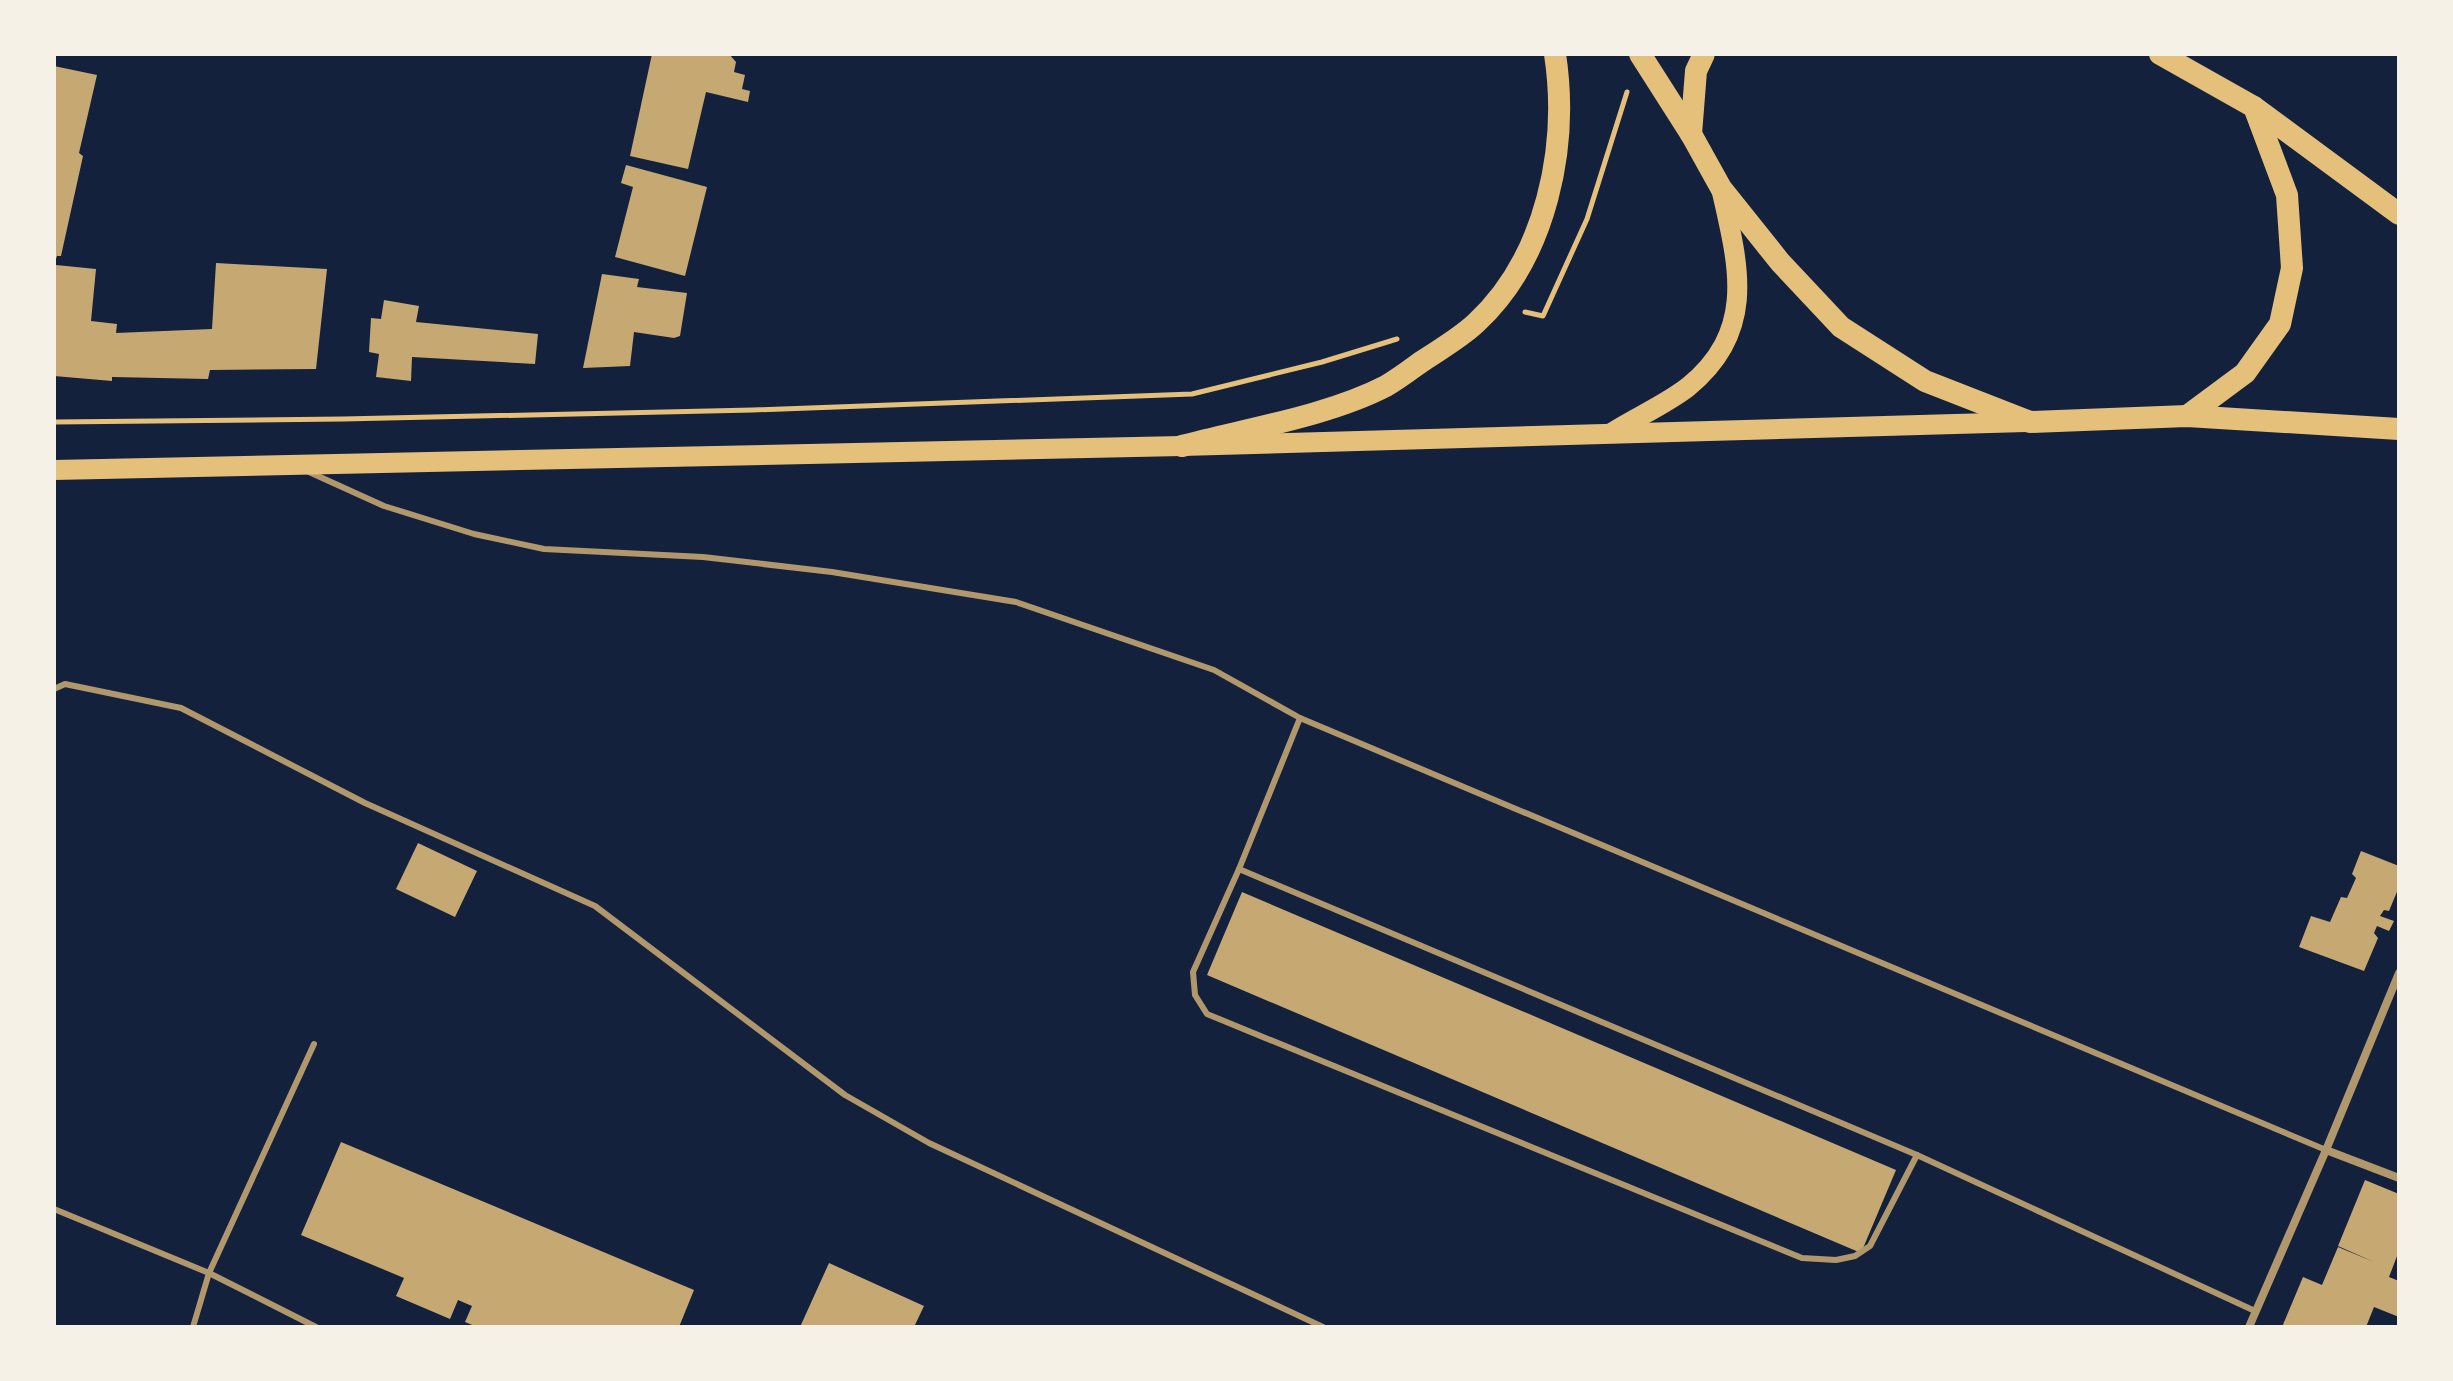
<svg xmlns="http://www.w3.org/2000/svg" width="2453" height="1381" font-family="Roboto,sans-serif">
	<rect width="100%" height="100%" fill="#14213d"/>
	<g fill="#c6a872">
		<polygon points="652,54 729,54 736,62 734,72 745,75 742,89 750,91 748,102 706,92 688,169 630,156"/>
		<polygon points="54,66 97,75 79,153 83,156 61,256 57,256 55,262"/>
		<polygon points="626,165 707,187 685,276 615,257 633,187 621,183"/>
		<polygon points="216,263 327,269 316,369 210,370 208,379 112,377 112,381 54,376 56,265 96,269 91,321 117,324 116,333 212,329"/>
		<polygon points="602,274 639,279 637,287 687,293 680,336 674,338 634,332 630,366 583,368"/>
		<polygon points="384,300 419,306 416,322 538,334 535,364 412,357 411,381 376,377 379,354 369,352 371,318 381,319"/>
		<polygon points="418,843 477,871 455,917 396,889"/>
		<polygon points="2361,851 2399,866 2399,887 2389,911 2384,910 2380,916 2394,921 2389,931 2377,926 2374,933 2378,938 2364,971 2299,947 2311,916 2330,922 2341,897 2347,898 2356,878 2352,874"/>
		<polygon points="1242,892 1896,1170 1861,1253 1207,975"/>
		<polygon points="341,1142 694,1290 679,1327 477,1327 465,1322 472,1306 458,1300 450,1319 396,1296 404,1278 301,1235"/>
		<polygon points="2365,1180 2399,1194 2399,1251 2389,1277 2399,1281 2399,1317 2374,1307 2366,1327 2282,1327 2303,1277 2322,1285 2338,1247 2374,1262 2338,1246"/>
		<polygon points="829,1263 924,1306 914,1327 800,1327"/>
	</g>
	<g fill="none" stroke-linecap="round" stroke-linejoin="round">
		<g stroke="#e5c07b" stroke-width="5">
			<polyline points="1525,312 1543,316 1587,219 1627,92"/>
			<polyline points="54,422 343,419 753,410 1192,394 1322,362 1397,339"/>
		</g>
		<g stroke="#b1986c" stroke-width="6">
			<polyline points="309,472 384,506 474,534 544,549 703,557 832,572 1016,602 1214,670 1300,718 2326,1150"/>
			<polyline points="54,689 65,684 181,708 365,803 595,906 845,1095 929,1143 1323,1327"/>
			<polyline points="1300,718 1239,869 1917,1155 2255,1311"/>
			<polyline points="1239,869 1193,972 1195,995 1207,1014 1802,1258 1836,1260 1855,1256 1870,1246 1917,1155"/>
			<polyline points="314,1044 209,1273 316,1327"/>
			<polyline points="54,1209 209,1273 193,1327"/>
		</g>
		<g stroke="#b1986c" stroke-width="8">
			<polyline points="2326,1150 2399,1178"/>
			<polyline points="2249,1327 2326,1150 2399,973"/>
		</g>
		<g stroke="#e5c07b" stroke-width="20">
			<path d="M1613 432C1637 417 1666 404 1688 387 1758 330 1738 264 1721 188"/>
			<polyline points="54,470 1182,446 2026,422"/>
		</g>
		<g stroke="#e5c07b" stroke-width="22">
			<polyline points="1640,54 1691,134 1721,188 1780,262 1841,327 1925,381 2030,422 2187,416 2399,429"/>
			<polyline points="2160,54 2254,107 2399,214"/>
			<polyline points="1691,134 1696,71 1704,54"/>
			<polyline points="2187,416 2245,373 2280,324 2292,268 2287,195 2254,107"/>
			<path d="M1182 446C1246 429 1328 416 1386 386 1398 379 1410 370 1421 362 1439 350 1460 338 1476 323 1547 257 1569 146 1555 54"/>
		</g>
	</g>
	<rect width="2453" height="1381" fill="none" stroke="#f6f1e7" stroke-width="112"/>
</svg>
